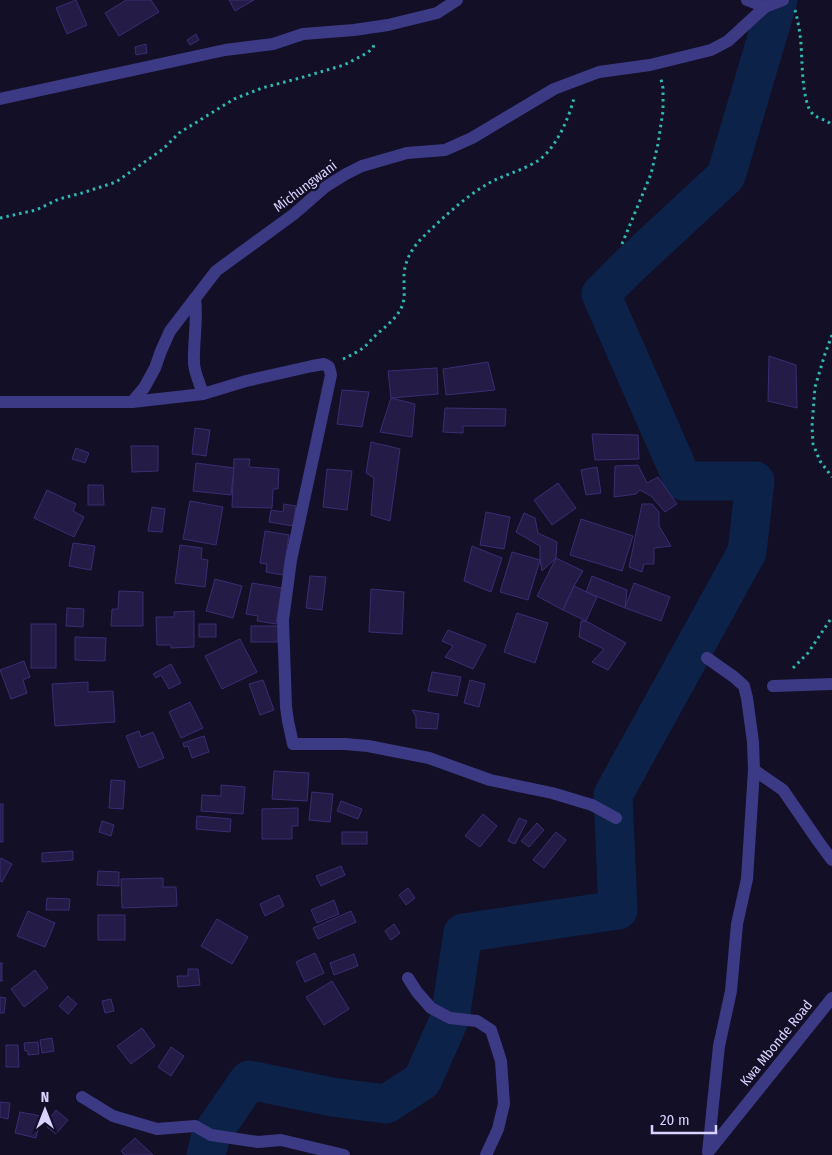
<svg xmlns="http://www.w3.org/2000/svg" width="832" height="1155" font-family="'Fira Sans Condensed',sans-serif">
	<rect width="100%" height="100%" fill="#130f26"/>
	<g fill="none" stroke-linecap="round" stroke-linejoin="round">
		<polyline stroke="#0c2248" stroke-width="39" points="206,1155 211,1135 249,1080 332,1097 386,1104 422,1081 450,1018 463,933 618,910 613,795 747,552 755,481 683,481 601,294 631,264 726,176 778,0"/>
	</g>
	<g fill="#241b47" stroke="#3b2d73">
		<polygon points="76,0 87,25 67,34 56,8"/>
		<polygon points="126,0 151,0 159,12 119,36 105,13"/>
		<polygon points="229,0 254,0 235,11"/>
		<polygon points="196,34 199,40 190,45 187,40"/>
		<polygon points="146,44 147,53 136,55 135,47"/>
		<polygon points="769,356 796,365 797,408 768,401"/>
		<polygon points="488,362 495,390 446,395 443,369"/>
		<polygon points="437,368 438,394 391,398 388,371"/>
		<polygon points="342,390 369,392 362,427 337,424"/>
		<polygon points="391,398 415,404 412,437 380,432"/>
		<polygon points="445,408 506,409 505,426 463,426 463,433 443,432"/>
		<polygon points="195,428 210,430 206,456 192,454"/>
		<polygon points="592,434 638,435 639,459 595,460"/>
		<polygon points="371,442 400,449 390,521 371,515 374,478 366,473"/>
		<polygon points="131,446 158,446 158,471 132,472"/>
		<polygon points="76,448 89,453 85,463 72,459"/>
		<polygon points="234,459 250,459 249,467 279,469 278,489 273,489 272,508 232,507"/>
		<polygon points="196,463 234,468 231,495 193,491"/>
		<polygon points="638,465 647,483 658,477 677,504 665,512 651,496 640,490 636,494 614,497 615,466"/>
		<polygon points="597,467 601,493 586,495 581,470"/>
		<polygon points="327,469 352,471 347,510 323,507"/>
		<polygon points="558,483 576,508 552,525 534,500"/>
		<polygon points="88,485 103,485 104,505 88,505"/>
		<polygon points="47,490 76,504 73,511 84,517 74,537 34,518"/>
		<polygon points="190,501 223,507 216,545 183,539"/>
		<polygon points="284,504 296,506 293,526 269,522 271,510 283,512"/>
		<polygon points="642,504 652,504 659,512 659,526 671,546 654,548 654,564 644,564 642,572 629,567"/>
		<polygon points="152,507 165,509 162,532 148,531"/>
		<polygon points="486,512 510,517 504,549 480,545"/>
		<polygon points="524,513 535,518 538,533 557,542 556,558 542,571 540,560 540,546 516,532"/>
		<polygon points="581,519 633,536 622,571 570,555"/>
		<polygon points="265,531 289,535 283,575 266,572 267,564 260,563"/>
		<polygon points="73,543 95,546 91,570 69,566"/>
		<polygon points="180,545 202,548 201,559 208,560 205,587 175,583"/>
		<polygon points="472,546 502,558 491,592 464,581"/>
		<polygon points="512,552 540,560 528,600 500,592"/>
		<polygon points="556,558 583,571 574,586 563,610 537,596"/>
		<polygon points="310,576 326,577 322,610 306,608"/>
		<polygon points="592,576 627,590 625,608 586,592"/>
		<polygon points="215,579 242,586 233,618 206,611"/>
		<polygon points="252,583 282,588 276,624 257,621 258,616 246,614"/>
		<polygon points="634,583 670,597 661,621 625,608"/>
		<polygon points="574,586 597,597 586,621 563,610"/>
		<polygon points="371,589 404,592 402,634 369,632"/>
		<polygon points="119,591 143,592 143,626 111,626 112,609 118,609"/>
		<polygon points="67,608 84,609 83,627 66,626"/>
		<polygon points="194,611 194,647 171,648 171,645 157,645 156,617 174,617 174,612"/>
		<polygon points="517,613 548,623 535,663 504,652"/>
		<polygon points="581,621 586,621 626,643 608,670 592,662 604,649 579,637"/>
		<rect x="31" y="624" width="25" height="44"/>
		<rect x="199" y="624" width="17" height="13"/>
		<rect x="251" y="626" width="27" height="16"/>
		<polygon points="448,630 486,645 473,669 445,657 453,646 442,641"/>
		<polygon points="75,637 106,638 105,661 75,660"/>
		<polygon points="240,639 257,672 222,689 205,656"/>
		<polygon points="24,661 30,677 23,680 27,693 11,699 0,670"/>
		<polygon points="171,664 181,683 169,689 161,675 156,678 153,674"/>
		<polygon points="432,672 461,677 457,696 428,691"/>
		<polygon points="263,680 274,710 260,715 249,684"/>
		<polygon points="470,680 485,684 479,707 464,703"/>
		<polygon points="88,682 88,692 113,691 115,722 55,726 52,684"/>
		<polygon points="190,702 203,728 181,738 169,712"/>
		<polygon points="412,710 439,714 437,729 416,728 416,717"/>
		<polygon points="139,731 141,737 153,732 164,758 139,768 126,736"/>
		<polygon points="204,736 209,752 192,758 188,746 184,747 183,743"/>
		<polygon points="274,771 309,773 307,801 272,799"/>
		<polygon points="111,780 125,781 123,809 109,808"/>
		<polygon points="221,785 245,787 243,814 201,811 202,795 221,796"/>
		<polygon points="312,792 333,794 330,822 309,820"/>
		<polygon points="341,801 362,809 358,819 337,811"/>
		<rect x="0" y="804" width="3" height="38"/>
		<polygon points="298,808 298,826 292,826 292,839 262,839 262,809"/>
		<polygon points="483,814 497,826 480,847 465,836"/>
		<polygon points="197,816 231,819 230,832 196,829"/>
		<polygon points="519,818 527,821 515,844 508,841"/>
		<polygon points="102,821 114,825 111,836 99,832"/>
		<polygon points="537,823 544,830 529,847 521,841"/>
		<rect x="342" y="832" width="25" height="12"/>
		<polygon points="556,832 566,840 544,868 533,860"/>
		<polygon points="73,851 73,860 42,862 42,853"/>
		<polygon points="1,858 12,864 2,882 0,881 0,860"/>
		<polygon points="341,866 345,875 321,886 316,876"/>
		<polygon points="98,871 119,872 119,886 97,885"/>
		<polygon points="163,878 163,887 176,887 177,906 122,908 121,879"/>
		<polygon points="408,888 415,898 406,905 399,895"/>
		<polygon points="279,895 284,906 265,916 260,904"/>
		<polygon points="47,898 70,899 69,910 46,910"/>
		<polygon points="334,900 339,914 317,923 311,910"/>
		<polygon points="28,911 55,923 45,947 17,936"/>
		<polygon points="351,911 356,922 318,939 313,928"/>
		<rect x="98" y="915" width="27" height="25"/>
		<polygon points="217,919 248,937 232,964 201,946"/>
		<polygon points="394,924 400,933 391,940 385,931"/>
		<polygon points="315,953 324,973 305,982 296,962"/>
		<polygon points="354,954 358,966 334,975 330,963"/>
		<rect x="0" y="963" width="2" height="18"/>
		<polygon points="188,969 198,969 200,985 178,987 177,976 188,976"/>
		<polygon points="35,970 48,988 24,1007 11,989"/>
		<polygon points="332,981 349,1009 324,1025 306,997"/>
		<polygon points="68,996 77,1004 68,1014 59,1006"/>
		<polygon points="0,997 6,998 4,1013 0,1013"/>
		<polygon points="111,999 114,1011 105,1013 102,1001"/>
		<polygon points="142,1028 155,1046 131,1064 117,1046"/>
		<polygon points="52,1038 54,1051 42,1053 40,1040"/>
		<polygon points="38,1042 39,1054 28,1055 28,1051 25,1051 24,1043"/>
		<polygon points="6,1045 18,1045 19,1067 6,1067"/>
		<polygon points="171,1047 184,1056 171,1076 158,1067"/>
		<polygon points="0,1102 10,1103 8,1119 0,1117"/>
		<polygon points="56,1110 68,1120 56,1134 47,1127 50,1123 48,1121"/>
		<polygon points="20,1112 41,1116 36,1138 15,1133"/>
		<polygon points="135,1138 153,1155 125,1155 121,1151"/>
	</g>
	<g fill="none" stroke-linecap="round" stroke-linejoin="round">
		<g stroke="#2fb8b0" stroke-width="3" stroke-dasharray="2.5 4" stroke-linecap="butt">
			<path d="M795 10C798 21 800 32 801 44 802 58 802 103 812 113 817 119 826 119 832 125"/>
			<polyline points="0,218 36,210 59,199 82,193 116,182 163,149 179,133 234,99 262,88 300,78 344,65 367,53 373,48 374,44"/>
			<polyline points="622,244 651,174 658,144 663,111 663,88 661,79"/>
			<polyline points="832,335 825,354 815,387 812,426 813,444 820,461 832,477"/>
			<path d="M343 359C350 356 357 352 363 348 367 345 370 341 374 337 384 327 399 318 403 303 405 296 404 289 404 281 403 262 412 247 426 234 445 216 467 195 491 182 506 174 524 170 539 160 556 148 569 118 574 98"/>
			<polyline points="793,668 808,653 832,617"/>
		</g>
		<g stroke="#3d3a85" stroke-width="12">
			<polyline points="747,0 765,7 783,0"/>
			<polyline points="0,99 225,50 273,44 303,34 354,30 388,25 437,13 457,0"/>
			<path d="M195 298C198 320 193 342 194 364 195 374 200 384 203 394"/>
			<polyline points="0,402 132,402 144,388 155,368 161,351 170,331 216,271 294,214 325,187 346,174 362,166 407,153 445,150 472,138 554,89 599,72 650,65 711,50 728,41 765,7"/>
			<polyline points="132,402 203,394 246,381 312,366 324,364 329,367 331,375 291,560 283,620 286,707 288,721 293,744 345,744 368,746 429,758 490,780 552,793 592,805 616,818"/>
			<polyline points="707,658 734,677 744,686 747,698 753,742 754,770 747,879 737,924 731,991 719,1046 708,1152"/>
			<polyline points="773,686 832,684"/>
			<polyline points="754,770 783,790 818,841 832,860"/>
			<polyline points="408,978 417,992 431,1008 450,1018 477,1021 491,1030 501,1061 504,1104 498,1129 486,1155"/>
			<polyline points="82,1097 113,1116 157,1129 195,1126 211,1135 258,1142 281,1140 344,1155"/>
			<polyline points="709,1151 832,998"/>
		</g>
	</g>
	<g text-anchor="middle" stroke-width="5" stroke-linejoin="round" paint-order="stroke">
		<g font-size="14" fill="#d9d4ff" stroke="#130f26">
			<text transform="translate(305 186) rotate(-37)" y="5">Michungwani</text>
			<text transform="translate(776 1043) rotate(-51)" y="5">Kwa Mbonde Road</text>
		</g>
	</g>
	<g transform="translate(45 1110)" stroke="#130f26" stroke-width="4" paint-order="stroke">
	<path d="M0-4L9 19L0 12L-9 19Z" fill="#d9d4ff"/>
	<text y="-8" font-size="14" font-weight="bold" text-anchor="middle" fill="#d9d4ff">N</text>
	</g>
	<path d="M652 1125v8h64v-8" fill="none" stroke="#d9d4ff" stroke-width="2.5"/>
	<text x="660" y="1125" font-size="15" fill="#d9d4ff" stroke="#130f26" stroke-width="4" paint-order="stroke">20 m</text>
</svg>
